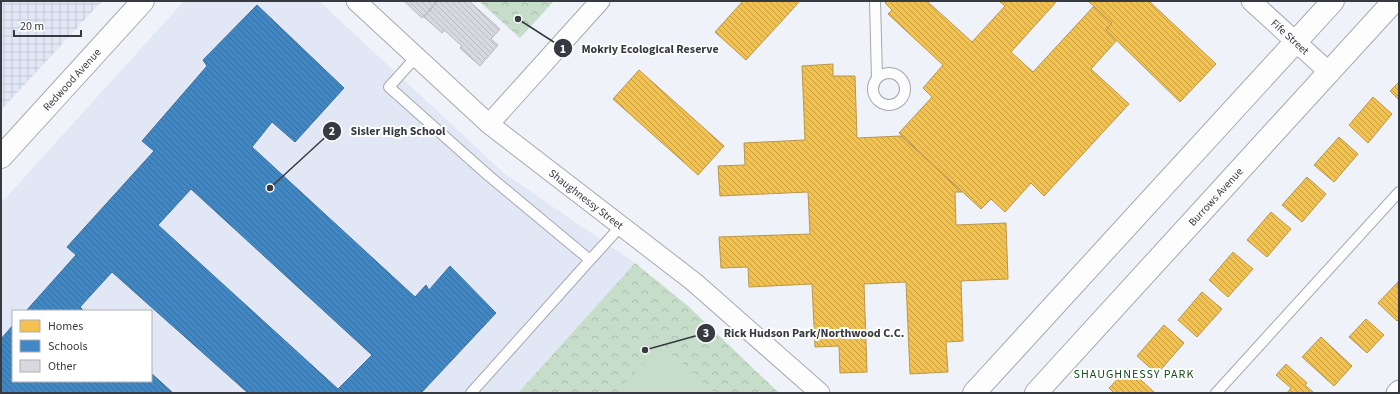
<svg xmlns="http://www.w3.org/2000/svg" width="1400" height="394" font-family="'Source Sans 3',sans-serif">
	<defs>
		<pattern id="industrial-grid" width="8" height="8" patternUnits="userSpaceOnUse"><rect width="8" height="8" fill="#e2e7f6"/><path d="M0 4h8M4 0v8" fill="none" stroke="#c2c7d4"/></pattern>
		<pattern id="park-crowns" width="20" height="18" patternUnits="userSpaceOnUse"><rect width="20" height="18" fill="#c5ddc9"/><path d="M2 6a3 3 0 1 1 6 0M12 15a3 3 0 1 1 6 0" fill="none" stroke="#aabeae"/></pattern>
		<pattern id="homes-back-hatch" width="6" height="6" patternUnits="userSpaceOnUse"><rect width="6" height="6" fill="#f2c14e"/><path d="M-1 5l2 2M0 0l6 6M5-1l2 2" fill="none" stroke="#c59e42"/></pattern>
		<pattern id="schools-back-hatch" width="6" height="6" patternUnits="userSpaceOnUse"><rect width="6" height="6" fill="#3f88c5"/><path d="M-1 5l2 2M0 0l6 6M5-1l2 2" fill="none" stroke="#3670a1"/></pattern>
		<pattern id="building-back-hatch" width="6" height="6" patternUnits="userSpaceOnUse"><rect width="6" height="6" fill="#d7d9de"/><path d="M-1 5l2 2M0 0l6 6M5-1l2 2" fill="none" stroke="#b9bbc0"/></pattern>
	</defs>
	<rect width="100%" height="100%" fill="#f0f2f9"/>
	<path fill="#e2e7f6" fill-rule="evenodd" d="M184 1H319L505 174 635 263 518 393H1V203ZM13 311H151V381H13Z"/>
	<polygon fill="url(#industrial-grid)" points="1,1 102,1 1,110"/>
	<g fill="url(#park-crowns)">
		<polygon points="479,1 554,1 520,38"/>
		<polygon points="635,263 688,306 779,393 518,393"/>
	</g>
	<polygon fill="#c5ddc9" points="660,345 661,345 715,393 617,393"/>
	<g fill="url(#homes-back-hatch)" stroke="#ba984a">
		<polygon points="743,1 800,1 746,60 715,32"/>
		<polygon points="887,1 927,1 972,42 1005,6 999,1 1057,1 1011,52 1033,72 1094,6 1112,23 1106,30 1117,40 1091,69 1129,104 1044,196 1031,183 1005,212 991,199 981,209 899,133 932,97 923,88 943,65 888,14 892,10 885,3"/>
		<polygon points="1088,1 1149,1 1216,64 1180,102 1106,30 1112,23"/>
		<polygon points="833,64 833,76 855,76 857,138 901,136 962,192 955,192 956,225 1006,223 1008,279 961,281 963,341 946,342 948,372 910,374 906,282 864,284 867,372 840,373 839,346 815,347 812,284 749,287 748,267 721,268 719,237 810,234 808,192 720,196 718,166 745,165 744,143 805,140 802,66"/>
		<polygon points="639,70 724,146 698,175 613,99"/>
		<polygon points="1399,82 1399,100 1390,91"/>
		<polygon points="1373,97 1392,114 1368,143 1349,125"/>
		<polygon points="1339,137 1358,154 1334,182 1314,165"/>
		<polygon points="1307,177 1326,194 1302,222 1282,205"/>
		<polygon points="1271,212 1291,229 1267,257 1247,240"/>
		<polygon points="1233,252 1253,269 1228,297 1209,280"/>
		<polygon points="1398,282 1399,319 1397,321 1378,303"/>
		<polygon points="1202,292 1222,309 1197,337 1178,320"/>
		<polygon points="1366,319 1384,335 1367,353 1349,337"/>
		<polygon points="1164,325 1184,343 1157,374 1137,356"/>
		<polygon points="1321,337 1352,366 1334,386 1302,357"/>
		<polygon points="1286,364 1307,383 1305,385 1314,393 1287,393 1291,388 1276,375"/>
		<polygon points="1128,368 1155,393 1114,393 1109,388"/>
	</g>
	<g fill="url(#schools-back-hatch)" stroke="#3d719d" fill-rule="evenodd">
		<path d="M257 5 344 88 295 142 272 122 252 147 415 297 426 285 429 290 450 266 496 313 421 393H248L112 272 80 307 84 311H26L76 255 67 247 154 151 142 141 207 66 203 60ZM191 189 372 355 338 389 158 225Z"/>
		<polygon points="13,325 13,381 151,381 151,373 173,393 1,393 1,339"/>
	</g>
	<g fill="url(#building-back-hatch)" stroke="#b6b8be">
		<polygon points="404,1 437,1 422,18"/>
		<polygon points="438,1 469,1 500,29 491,39 498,45 480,66 460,48 462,46 444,30 442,33 424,17"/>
	</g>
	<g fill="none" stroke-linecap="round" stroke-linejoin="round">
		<defs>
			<g id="lane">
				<polyline points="875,1 877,78"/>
				<polyline points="416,57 389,87 489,176 590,260 621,226"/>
				<circle cx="889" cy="89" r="16"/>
				<polyline points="471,393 590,260"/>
				<polyline points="1216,393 1399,192"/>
			</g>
			<g id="street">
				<path id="s1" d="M356 1 489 124 694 282 820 393"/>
				<path id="s2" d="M1251 1 1329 72"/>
				<polyline points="489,124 600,1"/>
				<polyline points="1396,393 1399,390"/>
			</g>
			<g id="secondary">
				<path id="s3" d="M1 157 143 1"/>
				<polyline points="974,393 1333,1"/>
				<path id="s4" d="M1036 393 1394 1"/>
			</g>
		</defs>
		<use href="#lane" stroke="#a6a8ad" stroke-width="12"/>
		<use href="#street" stroke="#a6a8ad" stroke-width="21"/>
		<use href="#secondary" stroke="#a6a8ad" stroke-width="24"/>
		<use href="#lane" stroke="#fdfdfe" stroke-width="10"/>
		<use href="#street" stroke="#fdfdfe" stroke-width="19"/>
		<use href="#secondary" stroke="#fdfdfe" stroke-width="22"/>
	</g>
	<g text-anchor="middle" stroke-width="4" stroke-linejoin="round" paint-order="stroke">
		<g font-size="11" fill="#373a40" stroke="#fff">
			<text dy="4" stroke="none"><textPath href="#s2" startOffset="53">Fife Street</textPath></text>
			<text dy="4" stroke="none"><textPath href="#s3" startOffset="105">Redwood Avenue</textPath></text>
			<text dy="4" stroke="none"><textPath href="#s4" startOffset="266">Burrows Avenue</textPath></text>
			<text dy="4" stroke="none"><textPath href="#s1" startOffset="304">Shaughnessy Street</textPath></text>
		</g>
		<g font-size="12" letter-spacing="1" fill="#164f1c" stroke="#fff">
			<text x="1134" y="378">SHAUGHNESSY PARK</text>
		</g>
	</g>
	<path fill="none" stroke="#373a40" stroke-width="1.5" d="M518 19L563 48M270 188L332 131M645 350L706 333"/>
	<g fill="#373a40" stroke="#fff" stroke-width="1.5">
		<circle cx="518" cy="19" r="4"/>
		<circle cx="270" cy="188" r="4"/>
		<circle cx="645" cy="350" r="4"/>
		<circle cx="563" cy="48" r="10"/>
		<circle cx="332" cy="131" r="10"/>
		<circle cx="706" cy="333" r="10"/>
	</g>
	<g font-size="12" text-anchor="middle" font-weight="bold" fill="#fff">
		<text x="563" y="53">1</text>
		<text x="332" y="135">2</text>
		<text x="706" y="337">3</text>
	</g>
	<g font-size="12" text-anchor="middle" font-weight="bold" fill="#373a40" stroke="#fff" stroke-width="4" stroke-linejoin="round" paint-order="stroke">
		<text x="650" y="53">Mokriy Ecological Reserve</text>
		<text x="398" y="135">Sisler High School</text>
		<text x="814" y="337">Rick Hudson Park/Northwood C.C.</text>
	</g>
	<rect width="1400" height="394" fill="none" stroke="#373a40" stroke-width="4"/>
	<rect x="12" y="310" width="140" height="72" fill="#ffffff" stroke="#afb0b3"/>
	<rect x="20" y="320" width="20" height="12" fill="#f2c14e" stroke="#afb0b3"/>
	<text x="48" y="330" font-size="12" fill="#373a40">Homes</text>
	<rect x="20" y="340" width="20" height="12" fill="#3f88c5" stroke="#afb0b3"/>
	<text x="48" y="350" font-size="12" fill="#373a40">Schools</text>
	<rect x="20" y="360" width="20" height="12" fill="#d7d9de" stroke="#afb0b3"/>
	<text x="48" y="370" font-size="12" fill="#373a40">Other</text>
	<path d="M14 30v6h67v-6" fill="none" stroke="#373a40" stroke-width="2"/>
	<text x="20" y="30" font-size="12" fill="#373a40" stroke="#ffffff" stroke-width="3" paint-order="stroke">20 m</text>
</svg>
